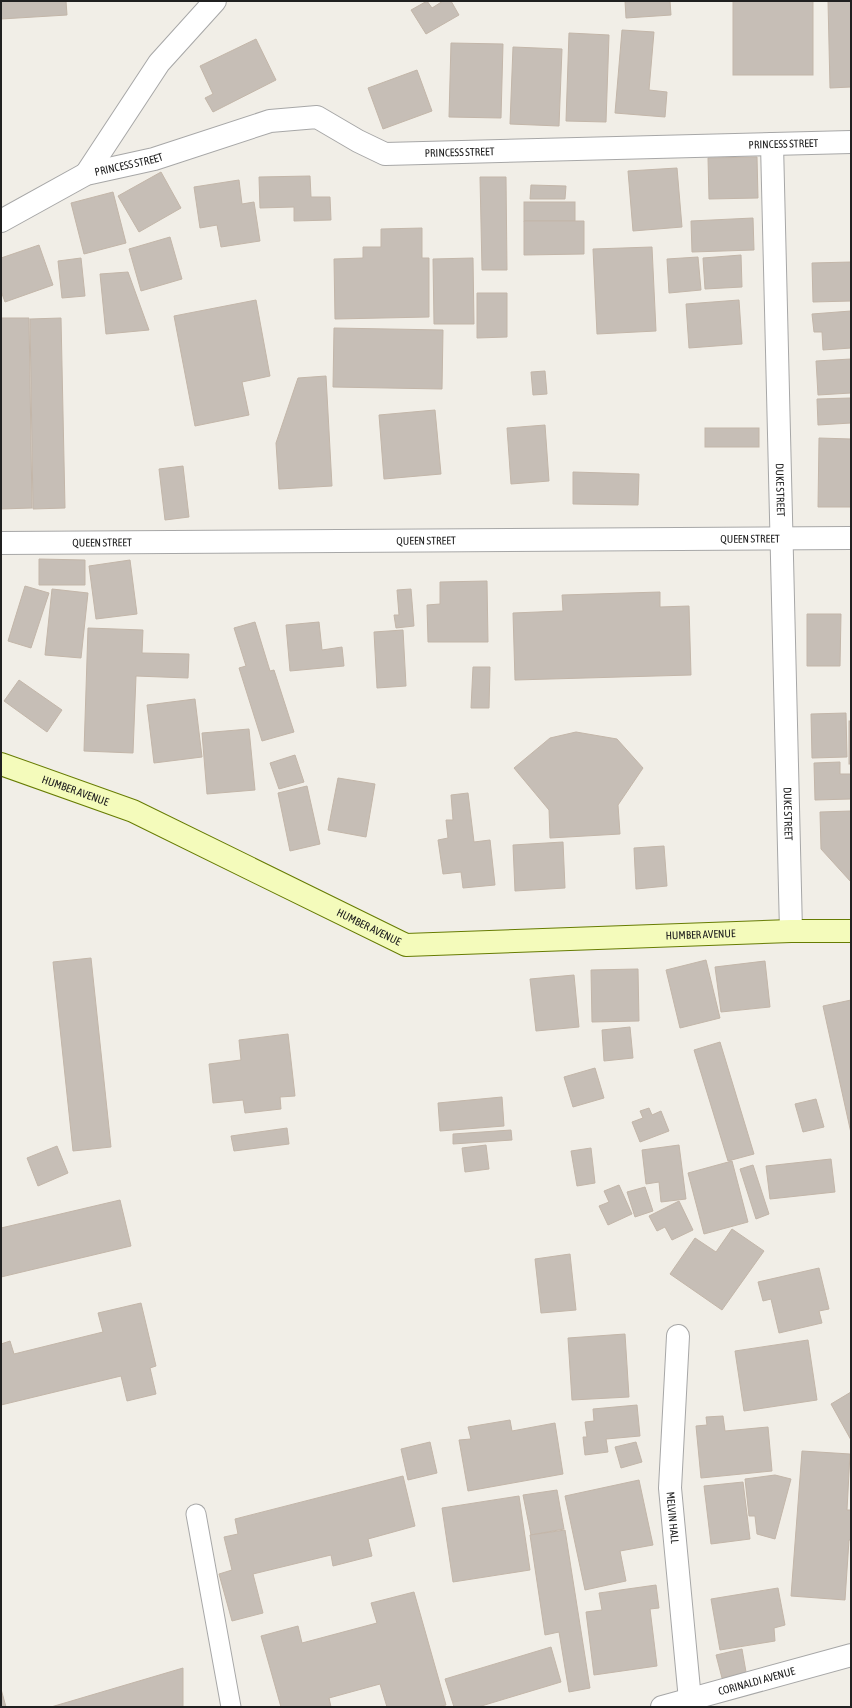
<svg xmlns="http://www.w3.org/2000/svg" width="852" height="1708" font-family="'Asap Condensed',sans-serif">
	<rect width="100%" height="100%" fill="#f1eee7"/>
	<g fill="#c6beb6" stroke="#c3b6a9">
		<polygon points="1,1 66,1 67,15 1,19"/>
		<polygon points="427,1 432,8 443,1 451,1 459,15 426,34 411,10"/>
		<polygon points="625,1 670,1 671,15 626,18"/>
		<rect x="733" y="1" width="80" height="74"/>
		<polygon points="828,1 851,1 851,87 830,88"/>
		<polygon points="622,30 654,32 649,90 667,92 665,117 615,113"/>
		<polygon points="569,33 609,35 606,122 566,121"/>
		<polygon points="256,39 276,80 213,112 205,98 213,94 200,66"/>
		<polygon points="451,43 503,44 501,118 449,117"/>
		<polygon points="513,47 562,49 559,126 510,124"/>
		<polygon points="417,70 432,111 383,129 368,88"/>
		<polygon points="757,157 758,198 709,199 708,158"/>
		<polygon points="677,168 682,227 633,231 628,171"/>
		<polygon points="161,172 181,208 139,232 118,196"/>
		<polygon points="310,176 311,197 330,197 331,220 294,221 294,207 260,208 259,177"/>
		<polygon points="480,177 506,177 507,270 482,270"/>
		<polygon points="239,180 242,204 254,202 260,241 221,247 217,225 200,228 194,187"/>
		<polygon points="531,185 566,186 565,199 530,199"/>
		<polygon points="113,192 126,243 84,254 71,203"/>
		<rect x="524" y="202" width="51" height="19"/>
		<polygon points="753,218 754,250 692,252 691,221"/>
		<polygon points="524,221 584,221 584,254 524,255"/>
		<polygon points="422,228 422,258 429,258 429,317 335,319 334,259 363,258 363,247 381,247 381,229"/>
		<polygon points="170,237 182,279 141,291 129,249"/>
		<polygon points="39,245 53,285 5,302 1,291 1,258"/>
		<polygon points="652,247 656,331 597,334 593,249"/>
		<polygon points="741,255 742,287 705,289 703,258"/>
		<polygon points="698,257 701,290 669,293 667,259"/>
		<polygon points="81,258 85,296 62,298 58,261"/>
		<polygon points="473,258 474,324 434,324 433,259"/>
		<polygon points="851,262 851,301 813,302 812,263"/>
		<polygon points="128,272 149,330 106,334 100,274"/>
		<polygon points="477,293 507,293 507,337 477,338"/>
		<polygon points="256,300 270,376 242,382 249,415 195,426 174,316"/>
		<polygon points="739,300 742,344 689,348 686,304"/>
		<polygon points="851,311 851,348 823,350 822,332 814,332 812,314"/>
		<polygon points="1,318 29,318 32,508 1,509"/>
		<polygon points="61,318 65,508 33,509 30,319"/>
		<polygon points="334,328 443,330 442,389 333,387"/>
		<polygon points="851,359 851,393 818,395 816,361"/>
		<polygon points="545,371 547,394 533,395 531,372"/>
		<polygon points="326,376 332,486 279,489 276,443 298,378"/>
		<polygon points="851,398 851,423 818,425 817,399"/>
		<polygon points="435,410 441,474 384,479 379,415"/>
		<polygon points="545,425 549,481 511,484 507,428"/>
		<rect x="705" y="428" width="54" height="19"/>
		<polygon points="819,438 851,439 851,507 818,507"/>
		<polygon points="183,466 189,517 165,520 159,469"/>
		<polygon points="573,472 639,474 638,505 573,504"/>
		<polygon points="39,559 85,560 85,585 39,585"/>
		<polygon points="130,560 137,614 96,619 89,566"/>
		<polygon points="487,581 488,642 428,642 427,605 440,604 440,582"/>
		<polygon points="25,586 49,593 31,648 8,641"/>
		<polygon points="52,589 88,593 81,658 45,655"/>
		<polygon points="411,589 414,626 396,628 394,615 399,615 397,590"/>
		<polygon points="660,592 660,607 689,606 691,675 515,680 513,613 563,611 562,595"/>
		<polygon points="807,614 841,614 840,666 807,666"/>
		<polygon points="255,622 270,671 274,670 294,732 262,741 239,668 246,666 234,628"/>
		<polygon points="319,622 322,650 342,647 344,666 290,671 286,625"/>
		<polygon points="88,628 143,630 142,653 189,654 188,678 136,676 133,753 84,751"/>
		<polygon points="403,630 406,686 377,688 374,632"/>
		<polygon points="473,667 490,667 489,708 471,708"/>
		<polygon points="19,680 62,710 47,732 4,701"/>
		<polygon points="195,699 202,757 154,763 147,705"/>
		<polygon points="846,713 847,757 812,758 811,714"/>
		<rect x="849" y="721" width="2" height="43"/>
		<polygon points="249,729 255,790 207,794 202,733"/>
		<polygon points="576,732 617,739 643,768 618,805 620,834 550,838 549,810 514,768 550,738"/>
		<polygon points="295,755 304,782 279,789 270,763"/>
		<polygon points="840,762 840,774 851,774 851,799 815,800 814,763"/>
		<polygon points="338,778 375,784 366,837 328,830"/>
		<polygon points="307,786 320,844 290,851 278,793"/>
		<polygon points="468,793 474,842 490,840 495,885 463,888 461,872 443,874 438,840 448,838 446,820 453,820 451,795"/>
		<polygon points="851,811 851,882 821,849 820,812"/>
		<polygon points="563,842 565,888 515,891 513,845"/>
		<polygon points="664,846 667,886 636,889 634,848"/>
		<polygon points="91,958 111,1147 73,1151 53,962"/>
		<polygon points="706,960 720,1018 680,1028 666,970"/>
		<polygon points="765,961 770,1007 721,1012 715,967"/>
		<polygon points="638,969 639,1021 592,1022 591,970"/>
		<polygon points="574,975 579,1027 536,1031 530,979"/>
		<polygon points="851,1000 851,1133 823,1006"/>
		<polygon points="630,1027 633,1058 604,1061 602,1030"/>
		<polygon points="288,1034 295,1096 280,1097 281,1109 245,1113 243,1100 213,1103 209,1064 241,1060 239,1040"/>
		<polygon points="720,1042 754,1154 728,1161 694,1050"/>
		<polygon points="595,1068 604,1098 573,1107 564,1077"/>
		<polygon points="502,1097 504,1126 440,1131 438,1103"/>
		<polygon points="816,1099 824,1127 803,1132 795,1104"/>
		<polygon points="649,1108 652,1115 661,1111 669,1131 640,1142 632,1122 643,1118 640,1111"/>
		<polygon points="287,1128 289,1144 234,1151 231,1136"/>
		<polygon points="511,1130 512,1140 453,1144 453,1134"/>
		<polygon points="486,1145 489,1169 465,1172 462,1148"/>
		<polygon points="679,1145 686,1199 661,1202 659,1182 646,1184 642,1150"/>
		<polygon points="57,1146 68,1173 38,1186 27,1158"/>
		<polygon points="591,1148 595,1183 577,1186 571,1151"/>
		<polygon points="831,1159 835,1192 770,1199 766,1166"/>
		<polygon points="732,1161 748,1222 704,1234 688,1173"/>
		<polygon points="753,1165 769,1214 756,1219 740,1169"/>
		<polygon points="619,1185 632,1214 608,1225 599,1206 609,1202 604,1191"/>
		<polygon points="645,1187 653,1211 635,1217 627,1192"/>
		<polygon points="120,1200 131,1246 1,1277 1,1228"/>
		<polygon points="679,1201 693,1230 672,1240 665,1227 657,1231 649,1216"/>
		<polygon points="732,1229 764,1251 722,1310 670,1274 695,1238 716,1252"/>
		<polygon points="570,1254 576,1310 541,1313 535,1259"/>
		<polygon points="819,1268 829,1309 819,1311 822,1323 779,1333 771,1299 763,1301 758,1282"/>
		<polygon points="141,1303 156,1366 150,1368 156,1394 127,1401 121,1376 1,1405 1,1344 10,1341 14,1354 103,1332 98,1313"/>
		<polygon points="625,1334 629,1397 572,1400 568,1338"/>
		<polygon points="808,1340 817,1400 744,1411 735,1351"/>
		<polygon points="851,1392 851,1440 831,1404"/>
		<polygon points="637,1405 640,1436 606,1439 608,1452 585,1455 583,1437 587,1437 585,1422 594,1421 593,1409"/>
		<polygon points="723,1416 725,1431 768,1427 772,1471 701,1478 696,1426 707,1425 706,1417"/>
		<polygon points="510,1420 512,1431 555,1423 563,1474 468,1491 459,1440 471,1439 468,1427"/>
		<polygon points="430,1442 437,1473 408,1480 401,1449"/>
		<polygon points="636,1442 642,1462 621,1468 615,1447"/>
		<polygon points="802,1451 850,1454 847,1510 851,1510 851,1540 849,1540 845,1600 791,1596"/>
		<polygon points="775,1475 791,1479 775,1539 757,1534 755,1516 749,1516 745,1479"/>
		<polygon points="403,1476 415,1526 368,1539 372,1556 333,1566 331,1555 253,1574 263,1613 232,1621 219,1574 232,1570 224,1537 238,1534 235,1519"/>
		<polygon points="639,1480 653,1545 620,1551 626,1581 585,1590 565,1496"/>
		<polygon points="743,1482 750,1539 711,1544 704,1486"/>
		<polygon points="557,1490 564,1529 531,1535 523,1495"/>
		<polygon points="519,1496 530,1570 453,1582 442,1508"/>
		<polygon points="565,1530 590,1688 569,1692 559,1632 545,1635 530,1535"/>
		<polygon points="656,1585 659,1608 650,1609 657,1666 594,1675 586,1612 602,1610 599,1593"/>
		<polygon points="778,1588 785,1625 774,1628 775,1641 720,1650 711,1599"/>
		<polygon points="414,1592 446,1705 437,1707 387,1707 380,1684 329,1698 331,1707 281,1707 261,1636 298,1626 302,1643 377,1623 371,1603"/>
		<polygon points="551,1647 561,1682 478,1707 454,1707 445,1679"/>
		<polygon points="742,1649 746,1672 722,1678 716,1655"/>
		<polygon points="183,1668 183,1707 51,1707"/>
		<polygon points="1,1689 6,1707 1,1707"/>
	</g>
	<g fill="none" stroke-linecap="round" stroke-linejoin="round">
		<defs>
			<polyline id="lane" points="196,1514 231,1707"/>
			<g id="street">
				<path id="s1" d="M772 144 791 931"/>
				<polyline points="86,174 159,63 215,1"/>
				<path id="s2" d="M1 221 86 174 154 159 270 121 317 117 358 141 385 154 851 142"/>
				<path id="s3" d="M1 543 851 538"/>
				<path id="s4" d="M678 1336 670 1488 690 1700"/>
				<path id="s5" d="M662 1707 851 1655"/>
			</g>
			<g id="secondary">
				<path id="s6" d="M1 764 133 811 406 945 791 931H851"/>
			</g>
		</defs>
		<use href="#lane" stroke="#a7a7a7" stroke-width="21"/>
		<use href="#street" stroke="#a7a7a7" stroke-width="24"/>
		<use href="#secondary" stroke="#677c03" stroke-width="24"/>
		<use href="#lane" stroke="#fff" stroke-width="19"/>
		<use href="#street" stroke="#fff" stroke-width="22"/>
		<use href="#secondary" stroke="#f4fbbb" stroke-width="22"/>
	</g>
	<g text-anchor="middle" stroke-width="3.5" stroke-linejoin="round" paint-order="stroke">
		<g font-size="11" fill="#202020" stroke="#fff">
			<text dy="4" stroke="none"><textPath href="#s2" startOffset="812">PRINCESS STREET</textPath></text>
			<text dy="4" stroke="none"><textPath href="#s2" startOffset="488">PRINCESS STREET</textPath></text>
			<text dy="4" stroke="none"><textPath href="#s2" startOffset="141">PRINCESS STREET</textPath></text>
			<text dy="4" stroke="none"><textPath href="#s1" startOffset="346">DUKE STREET</textPath></text>
			<text dy="4" stroke="none"><textPath href="#s3" startOffset="749">QUEEN STREET</textPath></text>
			<text dy="4" stroke="none"><textPath href="#s3" startOffset="425">QUEEN STREET</textPath></text>
			<text dy="4" stroke="none"><textPath href="#s3" startOffset="101">QUEEN STREET</textPath></text>
			<text dy="4" stroke="none"><textPath href="#s6" startOffset="79">HUMBER AVENUE</textPath></text>
			<text dy="4" stroke="none"><textPath href="#s1" startOffset="670">DUKE STREET</textPath></text>
			<text dy="4" stroke="none"><textPath href="#s6" startOffset="403">HUMBER AVENUE</textPath></text>
			<text dy="4" stroke="none"><textPath href="#s6" startOffset="739">HUMBER AVENUE</textPath></text>
			<text dy="4" stroke="none"><textPath href="#s4" startOffset="182">MELVIN HALL</textPath></text>
			<text dy="4" stroke="none"><textPath href="#s5" startOffset="98">CORINALDI AVENUE</textPath></text>
		</g>
	</g>
	<rect width="852" height="1708" fill="none" stroke="#202020" stroke-width="4"/>
</svg>
